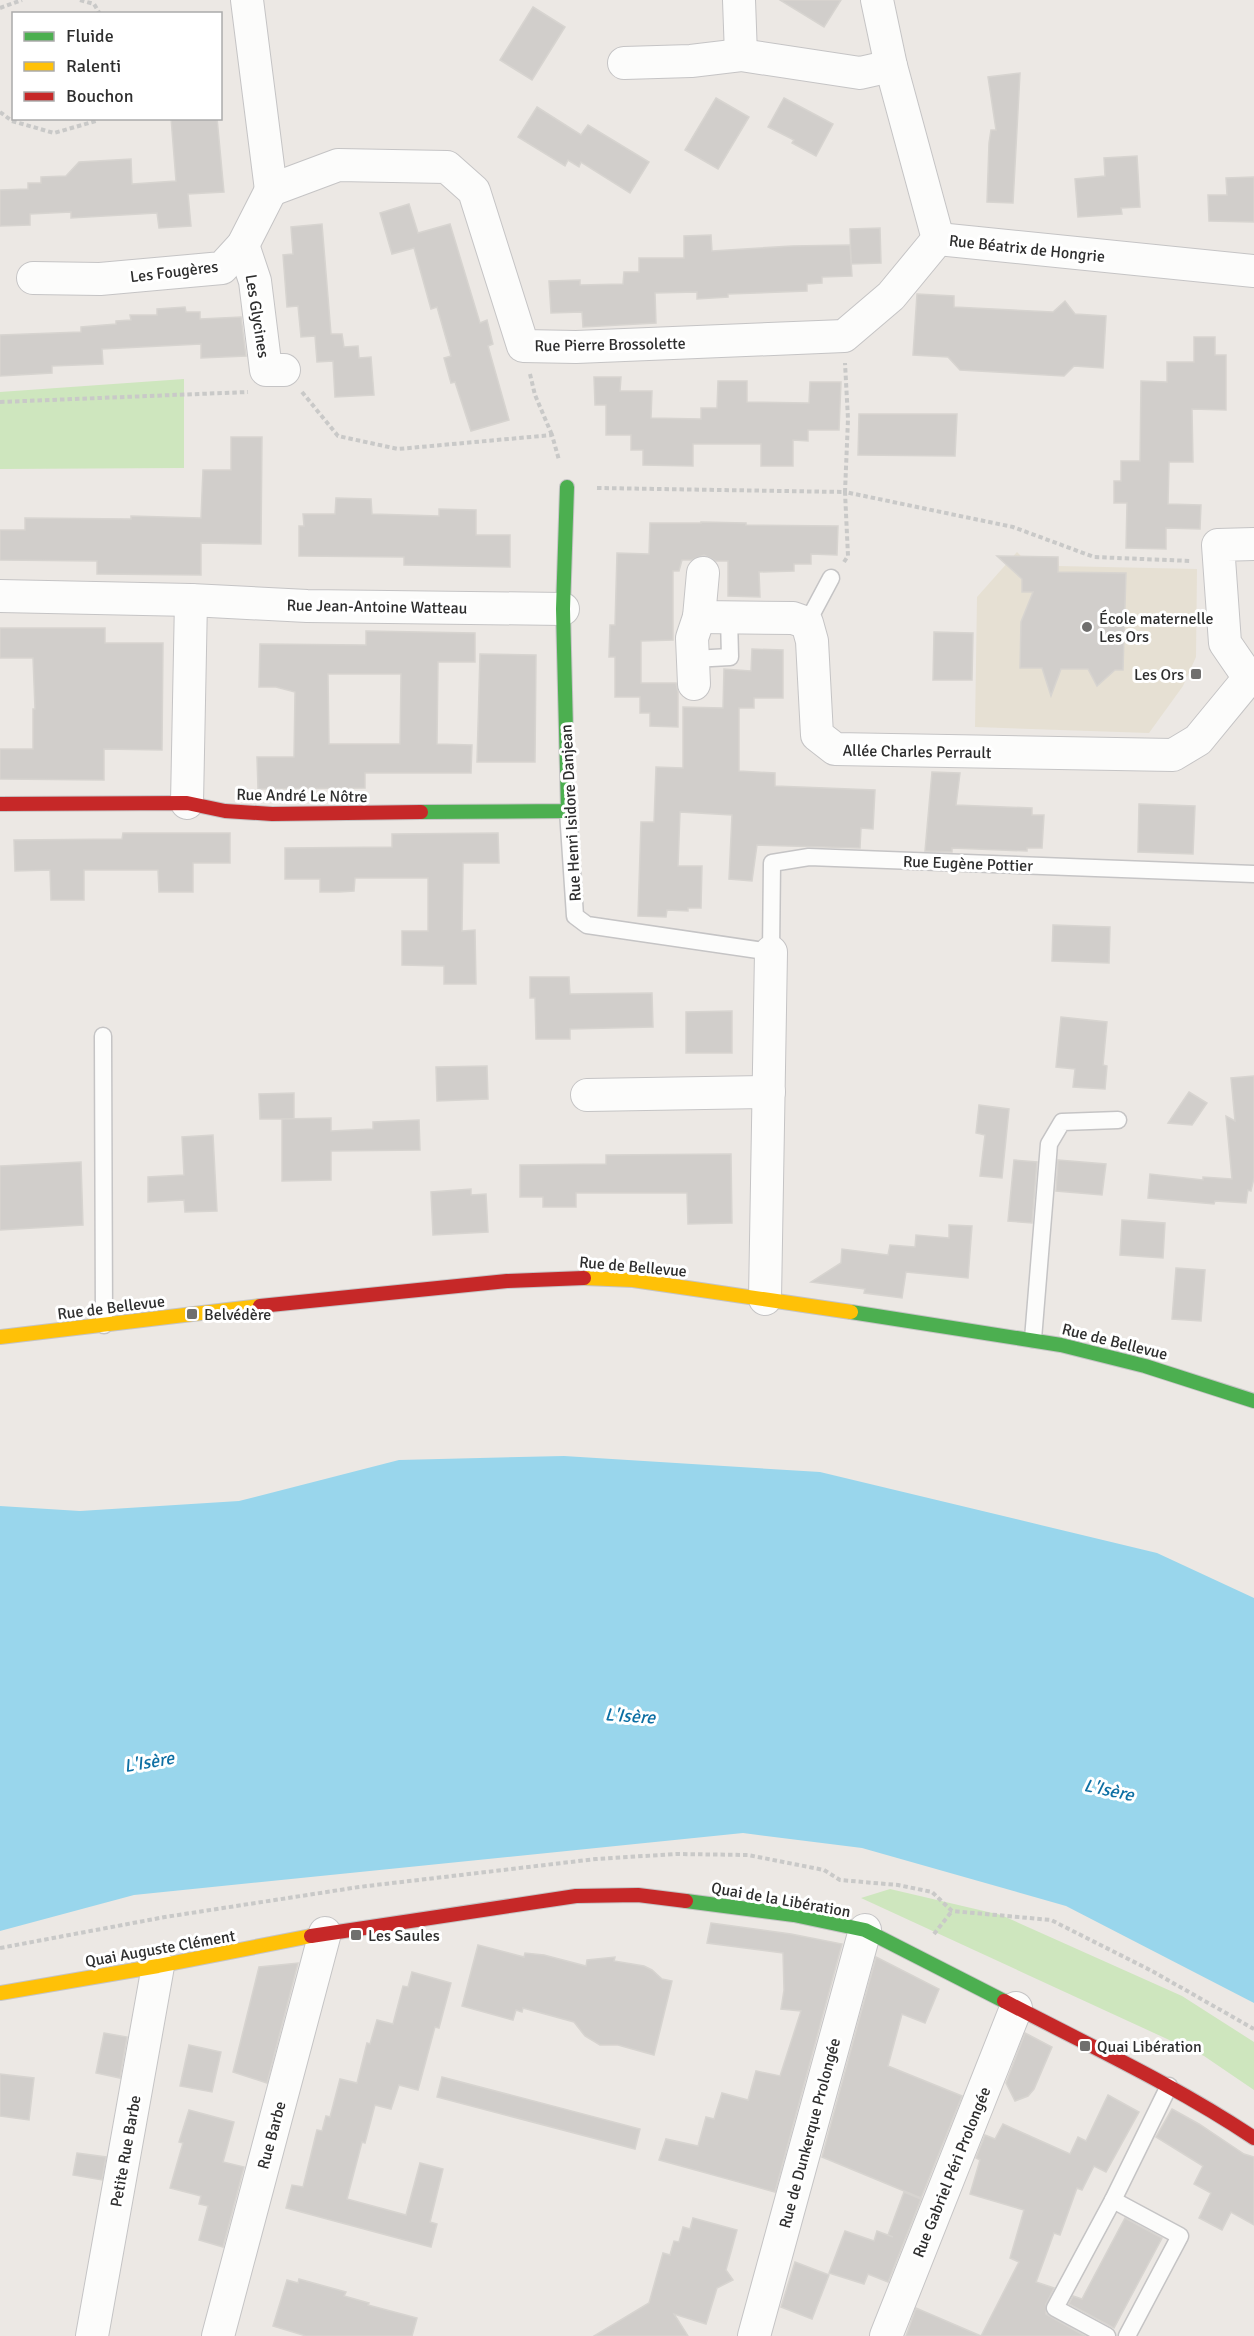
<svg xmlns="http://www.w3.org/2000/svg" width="1254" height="2336" font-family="Signika,sans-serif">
	<rect width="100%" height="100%" fill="#ece8e4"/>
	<polygon fill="#e6e0d3" points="1017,552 1022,557 1058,557 1059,566 1197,569 1196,657 1183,686 1149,733 975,727 977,597"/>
	<g fill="#cee6be">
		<polygon points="184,379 184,468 0,469 0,392"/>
		<polygon points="890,1889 1001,1915 1182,1996 1254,2042 1254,2090 1204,2056 861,1898"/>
	</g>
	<polygon fill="#99d6ec" points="564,1456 820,1472 1157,1553 1254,1598 1254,2003 1066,1906 862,1848 743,1833 134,1895 0,1931 0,1506 80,1511 239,1501 399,1460"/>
	<g fill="#d1cecb" stroke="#d7d4d0" stroke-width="1.5" fill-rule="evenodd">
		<polygon points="780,0 841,0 824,27"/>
		<polygon points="533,7 565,27 532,80 500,60"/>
		<polygon points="1020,73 1013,203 987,202 989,143 991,130 996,130 988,77"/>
		<polygon points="716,98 749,117 718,169 685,150"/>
		<polygon points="784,98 833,124 816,156 792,143 794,140 768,127"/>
		<polygon points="537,107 581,135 588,125 649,162 630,193 581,162 579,167 568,160 565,166 518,137"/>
		<polygon points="171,118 217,118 224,192 188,194 191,226 159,228 157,213 71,218 71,212 30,214 30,225 0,226 0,190 28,189 28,183 41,183 41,177 66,176 79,162 131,159 132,184 176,181"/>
		<polygon points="1137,156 1140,207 1121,208 1122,214 1078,217 1075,179 1105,176 1104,158"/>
		<polygon points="1254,177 1254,222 1209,221 1208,195 1227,195 1226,178"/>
		<polygon points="409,204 418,233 450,224 480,323 487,320 493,344 488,346 509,420 471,431 455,382 451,383 444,358 451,356 437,307 431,309 414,248 392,254 380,213"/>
		<polygon points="322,224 331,334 342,334 344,347 358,346 359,358 371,357 374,395 335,397 333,361 317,362 315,336 301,337 298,306 287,307 283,255 293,254 291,227"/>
		<polygon points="880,228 881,263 851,264 850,229"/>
		<polygon points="711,235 712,251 792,246 850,245 852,276 822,277 822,283 807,284 807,291 728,294 728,297 697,299 697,292 655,293 656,323 583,327 582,312 551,313 549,281 580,280 580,285 623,284 624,272 639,272 639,258 684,258 684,236"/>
		<polygon points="917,294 954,296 954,307 1053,312 1065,301 1075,314 1106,316 1103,368 1074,366 1064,376 960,370 948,357 913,355"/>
		<polygon points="185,307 186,312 200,312 200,319 241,317 246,356 201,358 201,344 102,349 103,364 52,366 52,373 0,376 0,335 81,332 81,327 116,324 116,321 131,320 130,315 157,315 157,309"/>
		<polygon points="1194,337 1215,337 1215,355 1226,355 1226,410 1192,409 1193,462 1169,462 1168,504 1201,505 1200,529 1166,528 1166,549 1126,548 1127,503 1114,503 1114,481 1121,481 1121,461 1140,461 1141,381 1167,382 1167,362 1194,362"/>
		<polygon points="594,377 621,377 620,391 652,391 651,418 701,419 701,408 717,408 718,381 747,381 747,402 809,403 810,382 841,382 839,430 808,430 808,441 793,440 793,466 761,466 761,444 693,444 693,466 643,465 643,450 631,450 631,435 606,435 606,405 595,405"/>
		<polygon points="859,414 957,414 955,456 858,455"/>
		<polygon points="231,437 262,437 261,544 201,543 201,575 97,574 97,561 0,560 0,530 25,530 25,518 131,519 131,516 201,518 203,470 231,470"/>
		<polygon points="336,498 371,499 372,514 439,516 439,509 476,510 476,535 510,535 510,567 404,565 404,557 299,556 299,526 304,526 303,514 335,514"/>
		<polygon points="701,522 746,523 746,525 838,526 837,555 811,554 811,564 794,564 794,571 759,572 760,597 728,596 728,561 716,561 704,555 691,560 682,560 679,571 673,571 673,640 641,641 641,683 676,683 678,692 678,727 650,726 650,713 640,713 640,697 615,697 615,657 609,657 610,625 615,625 617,553 649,554 650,523 701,523"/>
		<polygon points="997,556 1058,557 1058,572 1126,573 1123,670 1115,670 1097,686 1088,669 1061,669 1051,696 1042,668 1020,668 1021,622 1033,592 1022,592 1022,579"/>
		<polygon points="0,628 105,628 105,643 163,643 162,750 104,749 104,780 0,779 0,749 33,749 33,709 35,709 33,658 0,658"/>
		<path d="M366 631 475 633V662H438L437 744 472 745 471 773H365V788L258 789 257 757H294L295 692 276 687H259L260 644 366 645ZM328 674H401L400 744H329Z"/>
		<polygon points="934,632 973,633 972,680 933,680"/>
		<polygon points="752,649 783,650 783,698 754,698 754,708 739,708 739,771 775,773 775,786 875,790 873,829 861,828 860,848 757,845 752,881 729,879 732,815 680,812 678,866 702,866 701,908 688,908 688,911 667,910 666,917 638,916 641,822 654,822 656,767 683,768 683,707 723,708 724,669 751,671"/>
		<polygon points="480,654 536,655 535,762 477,762"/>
		<polygon points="932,772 960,773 956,805 1032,808 1032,815 1044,815 1042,848 1027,848 1027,851 952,848 952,852 925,851"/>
		<polygon points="1139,804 1195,806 1193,854 1138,852"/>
		<polygon points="123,833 230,833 230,863 193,863 193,892 159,892 158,870 84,870 84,900 51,900 50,870 15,871 14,840 122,839"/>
		<polygon points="498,833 499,863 463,863 462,931 475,930 476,984 444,984 444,966 402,965 402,931 428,931 428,878 355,878 354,891 339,892 320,892 320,879 285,879 285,848 392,847 392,834"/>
		<polygon points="1053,925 1110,927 1109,963 1052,961"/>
		<polygon points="530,977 569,977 570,994 652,993 653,1027 570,1029 570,1039 536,1039 535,998 530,998"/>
		<polygon points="732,1011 732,1053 686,1053 686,1012"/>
		<polygon points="1061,1017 1107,1022 1103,1065 1107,1066 1105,1089 1073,1087 1075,1069 1056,1067"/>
		<polygon points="487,1066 488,1099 437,1101 436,1067"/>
		<polygon points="1254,1076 1254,1178 1251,1191 1248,1190 1246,1203 1215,1201 1214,1204 1148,1198 1150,1174 1203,1180 1203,1177 1232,1179 1226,1116 1235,1121 1231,1078"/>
		<polygon points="1189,1092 1207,1103 1192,1125 1168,1123"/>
		<polygon points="294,1093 294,1119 260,1119 259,1094"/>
		<polygon points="979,1105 1009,1109 1002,1178 980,1176 985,1135 976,1133"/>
		<polygon points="331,1118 331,1131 373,1129 373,1122 419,1120 420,1150 331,1151 331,1180 282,1181 282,1119"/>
		<polygon points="213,1135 217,1211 185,1212 184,1200 148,1202 148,1177 184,1175 182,1137"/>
		<polygon points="731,1154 732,1223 688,1224 687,1193 576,1193 576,1207 543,1207 543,1197 520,1197 520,1165 606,1164 606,1155"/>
		<polygon points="1014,1160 1037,1162 1032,1223 1008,1221"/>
		<polygon points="1058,1160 1106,1164 1102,1195 1056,1191"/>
		<polygon points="81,1162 83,1225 0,1230 0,1166"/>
		<polygon points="471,1189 471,1195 486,1194 488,1232 433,1235 431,1192"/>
		<polygon points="1122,1220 1165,1223 1163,1258 1120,1255"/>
		<polygon points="949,1225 972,1226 968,1278 906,1272 902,1298 864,1293 865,1289 811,1282 841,1263 842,1249 888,1255 890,1245 915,1247 916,1235 949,1238"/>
		<polygon points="1176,1268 1205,1270 1201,1321 1172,1319"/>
		<polygon points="711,1923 791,1934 842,1944 775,2192 659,2160 666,2139 698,2146 706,2117 714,2119 722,2093 748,2100 756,2071 780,2076 801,2011 781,2009 784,1990 783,1953 707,1943"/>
		<polygon points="478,1945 524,1957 525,1953 544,1955 586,1966 587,1960 615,1957 614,1961 644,1966 652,1970 662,1979 672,1981 654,2055 618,2045 600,2045 585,2036 574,2022 523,2008 522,2012 516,2010 513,2020 462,2006"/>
		<polygon points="876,1957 939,1989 925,2023 902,2014 888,2066 962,2096 921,2198 822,2157"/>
		<polygon points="298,1963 267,2083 233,2072 259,1967"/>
		<polygon points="412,1972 451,1983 439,2028 435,2027 418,2090 399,2085 391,2109 375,2105 365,2143 362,2142 347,2199 406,2215 420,2163 443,2169 430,2222 437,2224 431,2247 286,2208 292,2185 303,2187 317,2130 322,2131 326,2116 330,2117 340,2079 357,2083 367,2043 370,2044 377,2020 393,2024 403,1986 408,1987"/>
		<polygon points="104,2033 127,2037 120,2078 96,2073"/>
		<polygon points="1025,2033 1052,2047 1034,2089 1028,2096 1015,2101 1006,2083"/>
		<polygon points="189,2045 221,2052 212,2092 180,2086"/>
		<polygon points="0,2074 34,2078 29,2120 0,2116"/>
		<polygon points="442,2077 640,2129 635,2149 437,2097"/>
		<polygon points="1108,2095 1139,2112 1106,2172 1094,2166 1082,2190 1077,2188 1060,2235 1054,2233 1036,2282 1054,2288 1046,2304 1046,2314 1085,2336 906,2336 916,2308 981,2336 1019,2262 1010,2258 1024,2210 970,2194 980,2160 976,2158 985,2135 995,2139 1003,2124 1070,2154 1078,2137 1086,2141"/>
		<polygon points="1172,2109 1199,2124 1244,2154 1254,2157 1254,2225 1231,2212 1222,2230 1199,2218 1211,2193 1194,2184 1203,2166 1156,2137"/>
		<polygon points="189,2110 234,2122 223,2162 244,2167 223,2247 199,2240 208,2206 199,2204 201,2196 170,2188 183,2143 179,2142"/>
		<polygon points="77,2153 106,2157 102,2180 73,2175"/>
		<polygon points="904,2192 921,2199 888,2282 868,2274 864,2284 829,2273 845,2231 874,2241 877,2231 893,2237 888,2235"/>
		<polygon points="693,2218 737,2230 726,2270 733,2280 717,2288 706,2324 674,2314 688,2336 594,2336 649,2303 663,2253 670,2255 674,2241 679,2242 683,2227 690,2229"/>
		<polygon points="1125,2218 1162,2238 1114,2328 1069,2304 1073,2296 1082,2299"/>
		<polygon points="795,2262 829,2275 812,2319 781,2307"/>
		<polygon points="299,2279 346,2292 344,2296 369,2303 368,2305 417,2318 412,2336 306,2336 273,2326 287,2280 298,2283"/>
	</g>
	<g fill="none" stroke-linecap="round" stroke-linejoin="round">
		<defs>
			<g id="lane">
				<polyline points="807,623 831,578"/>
				<polyline points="693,659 730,657 729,617"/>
				<polyline points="568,811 575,916 587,925 771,952 772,863 809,857 1254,874"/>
				<polyline points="103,1036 104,1325"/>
				<polyline points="1033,1339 1049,1144 1062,1122 1118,1120"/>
				<polyline points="1113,2200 1180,2236 1127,2336"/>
				<polyline points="1107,2336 1055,2308 1113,2200 1169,2086"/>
			</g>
			<g id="street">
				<polyline points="247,0 271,190"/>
				<polyline points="739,0 741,55"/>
				<polyline points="877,0 891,66 938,239"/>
				<polyline points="624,63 691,61 741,55 860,73 891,66"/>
				<polyline points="271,190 338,165 447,167 474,191 523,346 576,347 844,336 891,296 938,239"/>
				<polyline points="938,239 1254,271"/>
				<polyline points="243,245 255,281 266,370 284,370"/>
				<polyline points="33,278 100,279 222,268 243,245 271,190"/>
				<polyline points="703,573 699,617 793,618 807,623 812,641 817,735 835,749 1173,755 1198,740 1249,678 1254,675"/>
				<polyline points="0,596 191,600 307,606 563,609"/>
				<polyline points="1249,678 1225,643 1218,545 1254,544"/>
				<polyline points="694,684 692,638 699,617"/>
				<polyline points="187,803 191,600"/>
				<polyline points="587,1095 769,1092"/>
				<polyline points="765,1299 771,952"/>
				<polyline points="92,2336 158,1966"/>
				<polyline points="218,2336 325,1933"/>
				<polyline points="754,2336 865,1930"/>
				<polyline points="886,2336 1016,2008"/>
			</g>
			<g id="fast">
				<polyline points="421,812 568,811 563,609 567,487"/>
				<polyline points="851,1312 1061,1345 1145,1366 1254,1401"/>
				<polyline points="686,1901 794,1915 865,1930 1004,2001"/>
			</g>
			<g id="slow">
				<polyline points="584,1278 633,1280 851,1312"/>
				<polyline points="0,1337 260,1306"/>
				<polyline points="0,1993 158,1966 311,1936"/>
			</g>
			<g id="jam">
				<polyline points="0,804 187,803 225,811 272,814 421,812"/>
				<polyline points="260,1306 507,1281 584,1278"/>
				<polyline points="311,1936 576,1896 638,1895 686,1901"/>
				<path d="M1004 2001C1088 2045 1175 2085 1254 2138"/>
			</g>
		</defs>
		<use href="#lane" stroke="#c5c4c5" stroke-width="19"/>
		<use href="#street" stroke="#c5c4c5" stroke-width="34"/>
		<use href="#fast" stroke="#c5c4c5" stroke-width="16"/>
		<use href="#slow" stroke="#c5c4c5" stroke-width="16"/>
		<use href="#jam" stroke="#c5c4c5" stroke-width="16"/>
		<g stroke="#c9c9c8" stroke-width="4" stroke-dasharray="4.5 3" stroke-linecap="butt">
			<polyline points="80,0 94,4 100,14"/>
			<polyline points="0,8 22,0"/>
			<polyline points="0,112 12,121 54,133 96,121 97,118"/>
			<polyline points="530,374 535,395 552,435"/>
			<polyline points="302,392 338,436 398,449 552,435 559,460"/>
			<polyline points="0,402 248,392"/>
			<polyline points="597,488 845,492 848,419 845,363"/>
			<polyline points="844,562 848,556 845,492 1013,527 1094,557 1191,561"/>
			<polyline points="934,1934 952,1911"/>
			<polyline points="0,1948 165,1917 359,1887 596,1859 676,1854 748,1855 824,1870 840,1880 898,1885 932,1892 952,1911 1051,1920 1152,1971 1254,2029"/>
		</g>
		<use href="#lane" stroke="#fcfcfb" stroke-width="16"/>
		<use href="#street" stroke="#fcfcfb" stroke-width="32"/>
		<use href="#fast" stroke="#4caf50" stroke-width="14"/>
		<use href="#slow" stroke="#ffc107" stroke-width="14"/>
		<use href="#jam" stroke="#c62828" stroke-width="14"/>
	</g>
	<g fill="#706f6e" stroke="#fff" stroke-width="2">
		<circle cx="1087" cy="627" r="6"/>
		<rect x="1190" y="668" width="12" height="12" rx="3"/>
		<rect x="186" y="1308" width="12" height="12" rx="3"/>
		<rect x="350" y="1929" width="12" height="12" rx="3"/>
		<rect x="1079" y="2040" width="12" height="12" rx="3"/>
	</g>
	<g text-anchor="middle" stroke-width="6" stroke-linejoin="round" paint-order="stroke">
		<g font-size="16" fill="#2e2e2e" stroke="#fff">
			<text transform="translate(1027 248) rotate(6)" y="6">Rue Béatrix de Hongrie</text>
			<text transform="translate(174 271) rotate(-7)" y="6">Les Fougères</text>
			<text transform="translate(258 316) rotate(81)" y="6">Les Glycines</text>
			<text transform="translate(610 344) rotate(-1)" y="6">Rue Pierre Brossolette</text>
			<text transform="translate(377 606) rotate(1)" y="6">Rue Jean-Antoine Watteau</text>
			<text transform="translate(917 751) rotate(1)" y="6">Allée Charles Perrault</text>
			<text transform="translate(302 795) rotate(1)" y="6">Rue André Le Nôtre</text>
			<text transform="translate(570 813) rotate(-93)" y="6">Rue Henri Isidore Danjean</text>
			<text transform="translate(968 863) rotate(2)" y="6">Rue Eugène Pottier</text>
			<text transform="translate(633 1266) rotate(5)" y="6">Rue de Bellevue</text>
			<text transform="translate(111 1307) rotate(-7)" y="6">Rue de Bellevue</text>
			<text transform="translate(1115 1341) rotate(14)" y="6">Rue de Bellevue</text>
			<text transform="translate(781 1899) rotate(10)" y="6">Quai de la Libération</text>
			<text transform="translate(160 1948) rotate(-10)" y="6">Quai Auguste Clément</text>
			<text transform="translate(809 2133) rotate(-75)" y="6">Rue de Dunkerque Prolongée</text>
			<text transform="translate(271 2135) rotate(-75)" y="6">Rue Barbe</text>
			<text transform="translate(125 2151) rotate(-80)" y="6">Petite Rue Barbe</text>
			<text transform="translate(951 2172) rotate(-68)" y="6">Rue Gabriel Péri Prolongée</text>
		</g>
		<g font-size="16" fill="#2e2e2e" stroke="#fff" text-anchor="start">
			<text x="1099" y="624">École maternelle<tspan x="1099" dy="18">Les Ors</tspan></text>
			<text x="1184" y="680" text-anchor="end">Les Ors</text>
			<text x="204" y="1320">Belvédère</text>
			<text x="368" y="1941">Les Saules</text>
			<text x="1097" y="2052">Quai Libération</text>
		</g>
		<g font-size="18" font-style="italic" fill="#0d6fa3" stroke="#fff">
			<text transform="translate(630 1716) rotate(4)" y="6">L'Isère</text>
			<text transform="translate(149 1762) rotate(-10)" y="6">L'Isère</text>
			<text transform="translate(1109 1790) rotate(12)" y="6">L'Isère</text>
		</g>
	</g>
	<rect x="12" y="12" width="210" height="108" fill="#ffffff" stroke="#ababab" stroke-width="1.5"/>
	<rect x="24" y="32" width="30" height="9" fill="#4caf50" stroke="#ababab" stroke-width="1.5"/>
	<text x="66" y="42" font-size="18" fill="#2e2e2e">Fluide</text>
	<rect x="24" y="62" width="30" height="9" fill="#ffc107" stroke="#ababab" stroke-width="1.5"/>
	<text x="66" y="72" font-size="18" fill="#2e2e2e">Ralenti</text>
	<rect x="24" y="92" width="30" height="9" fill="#c62828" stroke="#ababab" stroke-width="1.5"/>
	<text x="66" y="102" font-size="18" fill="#2e2e2e">Bouchon</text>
</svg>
